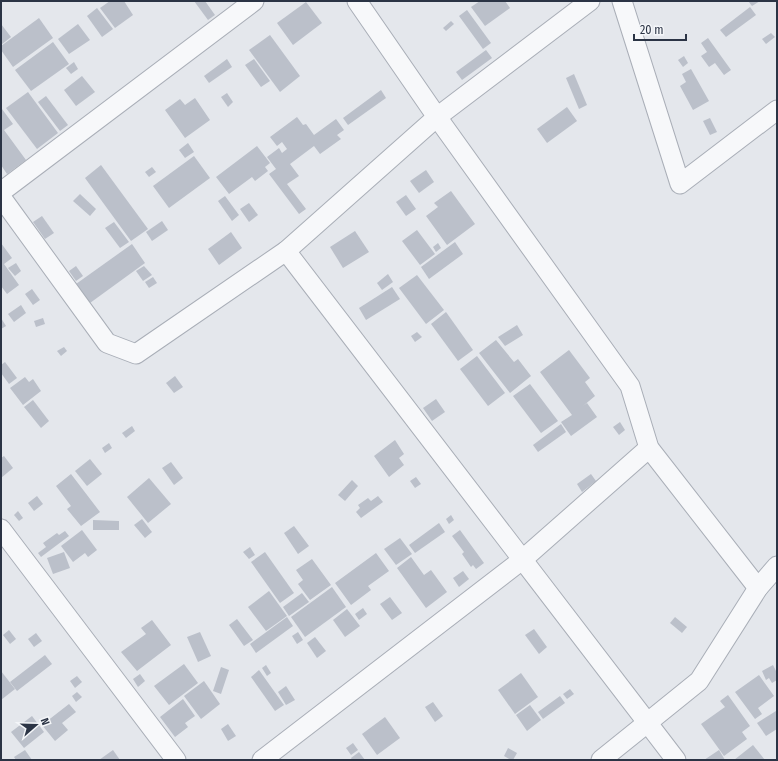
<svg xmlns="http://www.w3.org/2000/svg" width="778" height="761" font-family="'Fira Sans Condensed',sans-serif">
	<rect width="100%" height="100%" fill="#e4e7ec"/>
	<g fill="#bbc0ca">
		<polygon points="110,1 124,1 133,15 115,28 100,8"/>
		<polygon points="194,1 205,1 215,15 208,20"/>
		<polygon points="480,1 505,1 510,8 485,26 471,7"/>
		<polygon points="748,1 760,1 752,6"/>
		<polygon points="306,2 322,23 293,45 277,23"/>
		<polygon points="750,7 756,15 726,37 720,30"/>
		<polygon points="97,8 113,29 102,37 87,16"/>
		<polygon points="467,10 491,43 483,49 459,16"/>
		<polygon points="39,18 53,38 13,67 1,50 1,46"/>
		<polygon points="451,21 454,24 446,31 443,28"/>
		<polygon points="1,24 11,37 1,45"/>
		<polygon points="78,24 90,40 69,54 58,39"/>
		<polygon points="771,33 775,37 766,44 762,39"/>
		<polygon points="270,35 300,76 280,92 249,50"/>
		<polygon points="708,38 731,70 724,75 715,63 709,67 701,56 707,52 701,43"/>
		<polygon points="53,42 69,64 31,91 15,70"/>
		<polygon points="486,50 492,58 462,80 456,72"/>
		<polygon points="684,56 688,63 683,67 678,60"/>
		<polygon points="227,59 232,67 209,83 204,76"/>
		<polygon points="254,59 270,81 261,87 245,65"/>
		<polygon points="74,62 78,69 71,74 66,68"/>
		<polygon points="691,69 709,101 693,110 680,86 686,82 682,74"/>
		<polygon points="574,74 587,105 579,109 566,78"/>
		<polygon points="82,76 95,92 76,106 64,90"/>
		<polygon points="381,90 386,98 348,125 343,118"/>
		<polygon points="28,92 58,133 37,149 6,108"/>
		<polygon points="227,93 233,102 228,107 221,97"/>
		<polygon points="46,96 68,125 60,131 38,102"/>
		<polygon points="195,98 210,120 185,138 165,110 180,99 185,105"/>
		<polygon points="567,107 577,121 547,143 537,129"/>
		<polygon points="2,109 13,124 4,130 26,160 7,174 1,165 1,110"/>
		<polygon points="297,117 303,125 306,124 314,135 336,119 344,130 337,135 341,139 320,154 314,146 290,164 299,176 287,184 306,209 299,214 269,174 276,169 267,157 279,148 282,153 287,149 282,142 277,146 270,137"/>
		<polygon points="710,118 717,132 710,135 703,121"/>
		<polygon points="188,143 194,152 185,158 179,150"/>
		<polygon points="257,146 270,163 265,167 268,171 255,181 252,177 229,194 216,177"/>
		<polygon points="194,156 210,178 169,208 153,186"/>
		<polygon points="101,165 148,229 131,241 85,178"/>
		<polygon points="152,167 156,172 149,177 145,172"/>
		<polygon points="426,170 434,182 419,193 410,181"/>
		<polygon points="451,191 475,224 447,245 426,216 438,207 434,203"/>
		<polygon points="80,194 96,209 90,216 73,201"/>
		<polygon points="406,195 416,209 406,216 396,202"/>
		<polygon points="225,196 239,215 232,221 218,201"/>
		<polygon points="249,203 258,215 249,222 240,209"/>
		<polygon points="42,216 54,233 45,239 33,222"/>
		<polygon points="162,221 168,230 152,241 146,232"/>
		<polygon points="114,222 129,242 120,248 105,228"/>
		<polygon points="417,230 435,254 420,265 402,241"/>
		<polygon points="355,231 369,252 343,268 330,247"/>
		<polygon points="231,232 242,248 219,265 208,249"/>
		<polygon points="455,242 463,254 429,279 421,267"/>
		<polygon points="1,243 12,258 4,264 19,285 7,294 1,286"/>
		<polygon points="438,243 441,248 436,252 433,247"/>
		<polygon points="132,244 145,263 90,303 76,284"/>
		<polygon points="16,263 21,271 15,276 8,268"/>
		<polygon points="76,266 83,276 76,281 69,271"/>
		<polygon points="144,266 152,275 143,281 136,271"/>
		<polygon points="388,274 393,282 382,290 377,283"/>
		<polygon points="417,275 444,310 426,324 399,288"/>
		<polygon points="153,277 157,283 149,288 145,282"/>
		<polygon points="392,287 400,299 366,320 359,308"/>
		<polygon points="32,289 40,300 33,305 25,294"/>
		<polygon points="21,305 26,313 14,322 8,314"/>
		<polygon points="446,312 473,350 458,361 431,324"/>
		<polygon points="1,318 6,326 1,329"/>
		<polygon points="43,318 45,324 36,327 34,321"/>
		<polygon points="517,325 523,335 505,346 498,337"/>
		<polygon points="417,332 422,337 415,342 411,336"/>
		<polygon points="496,340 514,362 518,359 531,376 510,393 479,353"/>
		<polygon points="64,347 67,351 61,356 57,351"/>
		<polygon points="569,350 590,378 585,382 595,396 583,406 587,403 597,417 571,436 561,422 572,415 540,372"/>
		<polygon points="477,356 505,393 488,406 460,369"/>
		<polygon points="5,362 17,378 9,384 1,373 1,365"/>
		<polygon points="175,376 183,387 174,393 166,383"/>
		<polygon points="25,377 29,382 33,379 41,391 23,405 10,388"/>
		<polygon points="530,384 558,421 541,433 513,396"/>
		<polygon points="436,399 445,412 432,421 423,408"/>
		<polygon points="33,400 49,421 41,428 24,407"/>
		<polygon points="620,422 625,430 619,435 613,427"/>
		<polygon points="561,424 566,432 538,452 533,445"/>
		<polygon points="132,426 135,431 126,438 122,433"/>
		<polygon points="395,440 404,454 399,458 404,465 389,477 374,456"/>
		<polygon points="109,443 112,448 105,453 102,448"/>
		<polygon points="4,456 13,468 1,478 1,458"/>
		<polygon points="90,459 102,474 87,486 75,471"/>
		<polygon points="171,462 183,478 174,485 162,468"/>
		<polygon points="71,474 100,512 81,526 67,509 71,506 56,486"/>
		<polygon points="591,474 596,481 582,492 577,484"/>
		<polygon points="416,477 421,484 415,488 410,481"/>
		<polygon points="149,478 171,504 148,523 127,497"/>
		<polygon points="352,480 358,486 345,501 338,495"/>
		<polygon points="37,496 43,504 34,511 28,503"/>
		<polygon points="378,496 383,502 361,518 356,512 360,508 358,505 368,498 371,501"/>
		<polygon points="18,511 23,518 19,521 14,515"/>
		<polygon points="451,515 454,520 449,524 446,519"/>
		<polygon points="142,519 152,532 145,538 134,525"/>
		<polygon points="93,520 119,521 119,530 93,530"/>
		<polygon points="439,523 445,532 415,553 409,545"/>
		<polygon points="294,526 309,546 298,554 284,533"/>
		<polygon points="82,530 97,550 88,557 85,553 73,562 61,546"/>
		<polygon points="460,530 484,563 476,569 473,565 471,567 462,554 464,552 452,536"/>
		<polygon points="65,531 69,536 41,557 38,553 46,547 43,543 57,533 59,535"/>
		<polygon points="400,538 412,554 396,565 384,549"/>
		<polygon points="250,547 255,555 249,559 243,552"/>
		<polygon points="64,552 70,568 53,574 47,558"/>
		<polygon points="265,552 294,593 280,603 251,562"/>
		<polygon points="376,553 389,571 368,586 371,590 351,605 335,583"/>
		<polygon points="411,557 424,575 431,570 447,592 426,608 397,568"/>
		<polygon points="312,559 331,585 310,600 298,584 303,580 296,570"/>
		<polygon points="463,571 469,579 459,587 453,578"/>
		<polygon points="332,587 346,607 305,637 291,617"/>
		<polygon points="269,591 287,616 266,631 248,607"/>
		<polygon points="302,593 309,602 289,616 283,607"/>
		<polygon points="390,597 402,613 392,620 380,604"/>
		<polygon points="363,608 367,614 359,620 355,614"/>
		<polygon points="347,609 360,626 345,637 333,620"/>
		<polygon points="287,617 293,626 256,653 250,644"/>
		<polygon points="675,617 687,627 682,633 670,623"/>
		<polygon points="237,619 253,640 244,646 229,625"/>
		<polygon points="152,620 171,645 137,671 121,652 146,634 141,628"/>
		<polygon points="534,629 547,647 539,654 525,635"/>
		<polygon points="9,630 16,639 10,644 3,635"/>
		<polygon points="200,632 211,656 198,662 187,637"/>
		<polygon points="298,632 303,640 297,644 292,636"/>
		<polygon points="36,633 42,641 34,647 28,639"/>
		<polygon points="315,637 326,651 317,658 307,643"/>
		<polygon points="45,655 52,664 17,691 10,682"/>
		<polygon points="184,664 198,683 169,705 154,686"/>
		<polygon points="266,665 271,673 267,676 262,668"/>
		<polygon points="773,665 777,673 777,680 772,683 769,678 766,680 762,671"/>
		<polygon points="221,667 229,670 221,694 213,691"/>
		<polygon points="259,670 284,705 275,711 251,677"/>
		<polygon points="1,671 15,689 1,700"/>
		<polygon points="521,673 538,697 515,714 498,690"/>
		<polygon points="140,674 145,681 138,687 133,679"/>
		<polygon points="759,675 774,696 758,708 762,714 755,719 735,692"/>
		<polygon points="77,676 82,682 75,688 70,681"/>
		<polygon points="204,681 220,704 201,719 184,696"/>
		<polygon points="286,686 295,700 286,705 278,692"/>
		<polygon points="570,689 574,694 567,699 563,694"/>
		<polygon points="77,692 82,697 76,702 72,696"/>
		<polygon points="728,695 750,726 742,732 747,739 724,756 701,724 725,707 720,701"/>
		<polygon points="560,696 565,703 543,719 538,712"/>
		<polygon points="183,699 195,716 185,723 188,727 175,737 160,717"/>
		<polygon points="433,702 443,716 435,722 425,707"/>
		<polygon points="69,704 76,712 62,723 68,730 55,741 42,725"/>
		<polygon points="530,705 541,720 527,731 516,715"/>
		<polygon points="776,711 777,713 777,729 766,736 757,723"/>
		<polygon points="32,716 44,732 24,748 11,732"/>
		<polygon points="385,717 400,738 377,755 362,734"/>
		<polygon points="228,724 236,736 228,741 221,729"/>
		<polygon points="353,743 358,750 351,755 346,748"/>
		<polygon points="753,745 765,760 734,760"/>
		<polygon points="508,748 517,753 513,760 511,760 504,756"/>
		<polygon points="25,750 32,760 16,760 14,757"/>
		<polygon points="113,750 120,760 99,760"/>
		<polygon points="719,750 725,760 704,760"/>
		<polygon points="359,752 365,760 352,760 351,758"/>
	</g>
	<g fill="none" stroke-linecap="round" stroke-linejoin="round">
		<defs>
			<g id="street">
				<polyline points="357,1 437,117 630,386 649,448 758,588"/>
				<polyline points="622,1 680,184 777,110"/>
				<polyline points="1,192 254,1"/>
				<polyline points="1,197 107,343 136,354 286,251 437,117 590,1"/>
				<polyline points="286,251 676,760"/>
				<polyline points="1,529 176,760"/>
				<polyline points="262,760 522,560 649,448"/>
				<polyline points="601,760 647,723 699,681 758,588 777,566"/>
			</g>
		</defs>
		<use href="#street" stroke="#a9aeb7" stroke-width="21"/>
		<use href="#street" stroke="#f7f8fa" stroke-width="19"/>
	</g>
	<rect width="778" height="761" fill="none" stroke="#2b3445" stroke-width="4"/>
	<g transform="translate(36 725) rotate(70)" stroke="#f4f6f9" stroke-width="3" paint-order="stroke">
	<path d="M0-3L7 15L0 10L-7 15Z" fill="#2b3445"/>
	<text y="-6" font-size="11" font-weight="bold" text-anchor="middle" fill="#2b3445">N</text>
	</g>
	<path d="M634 34v6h52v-6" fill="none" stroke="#2b3445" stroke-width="2"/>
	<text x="640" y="34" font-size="12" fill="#2b3445" stroke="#f4f6f9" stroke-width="3" paint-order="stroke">20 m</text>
</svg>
